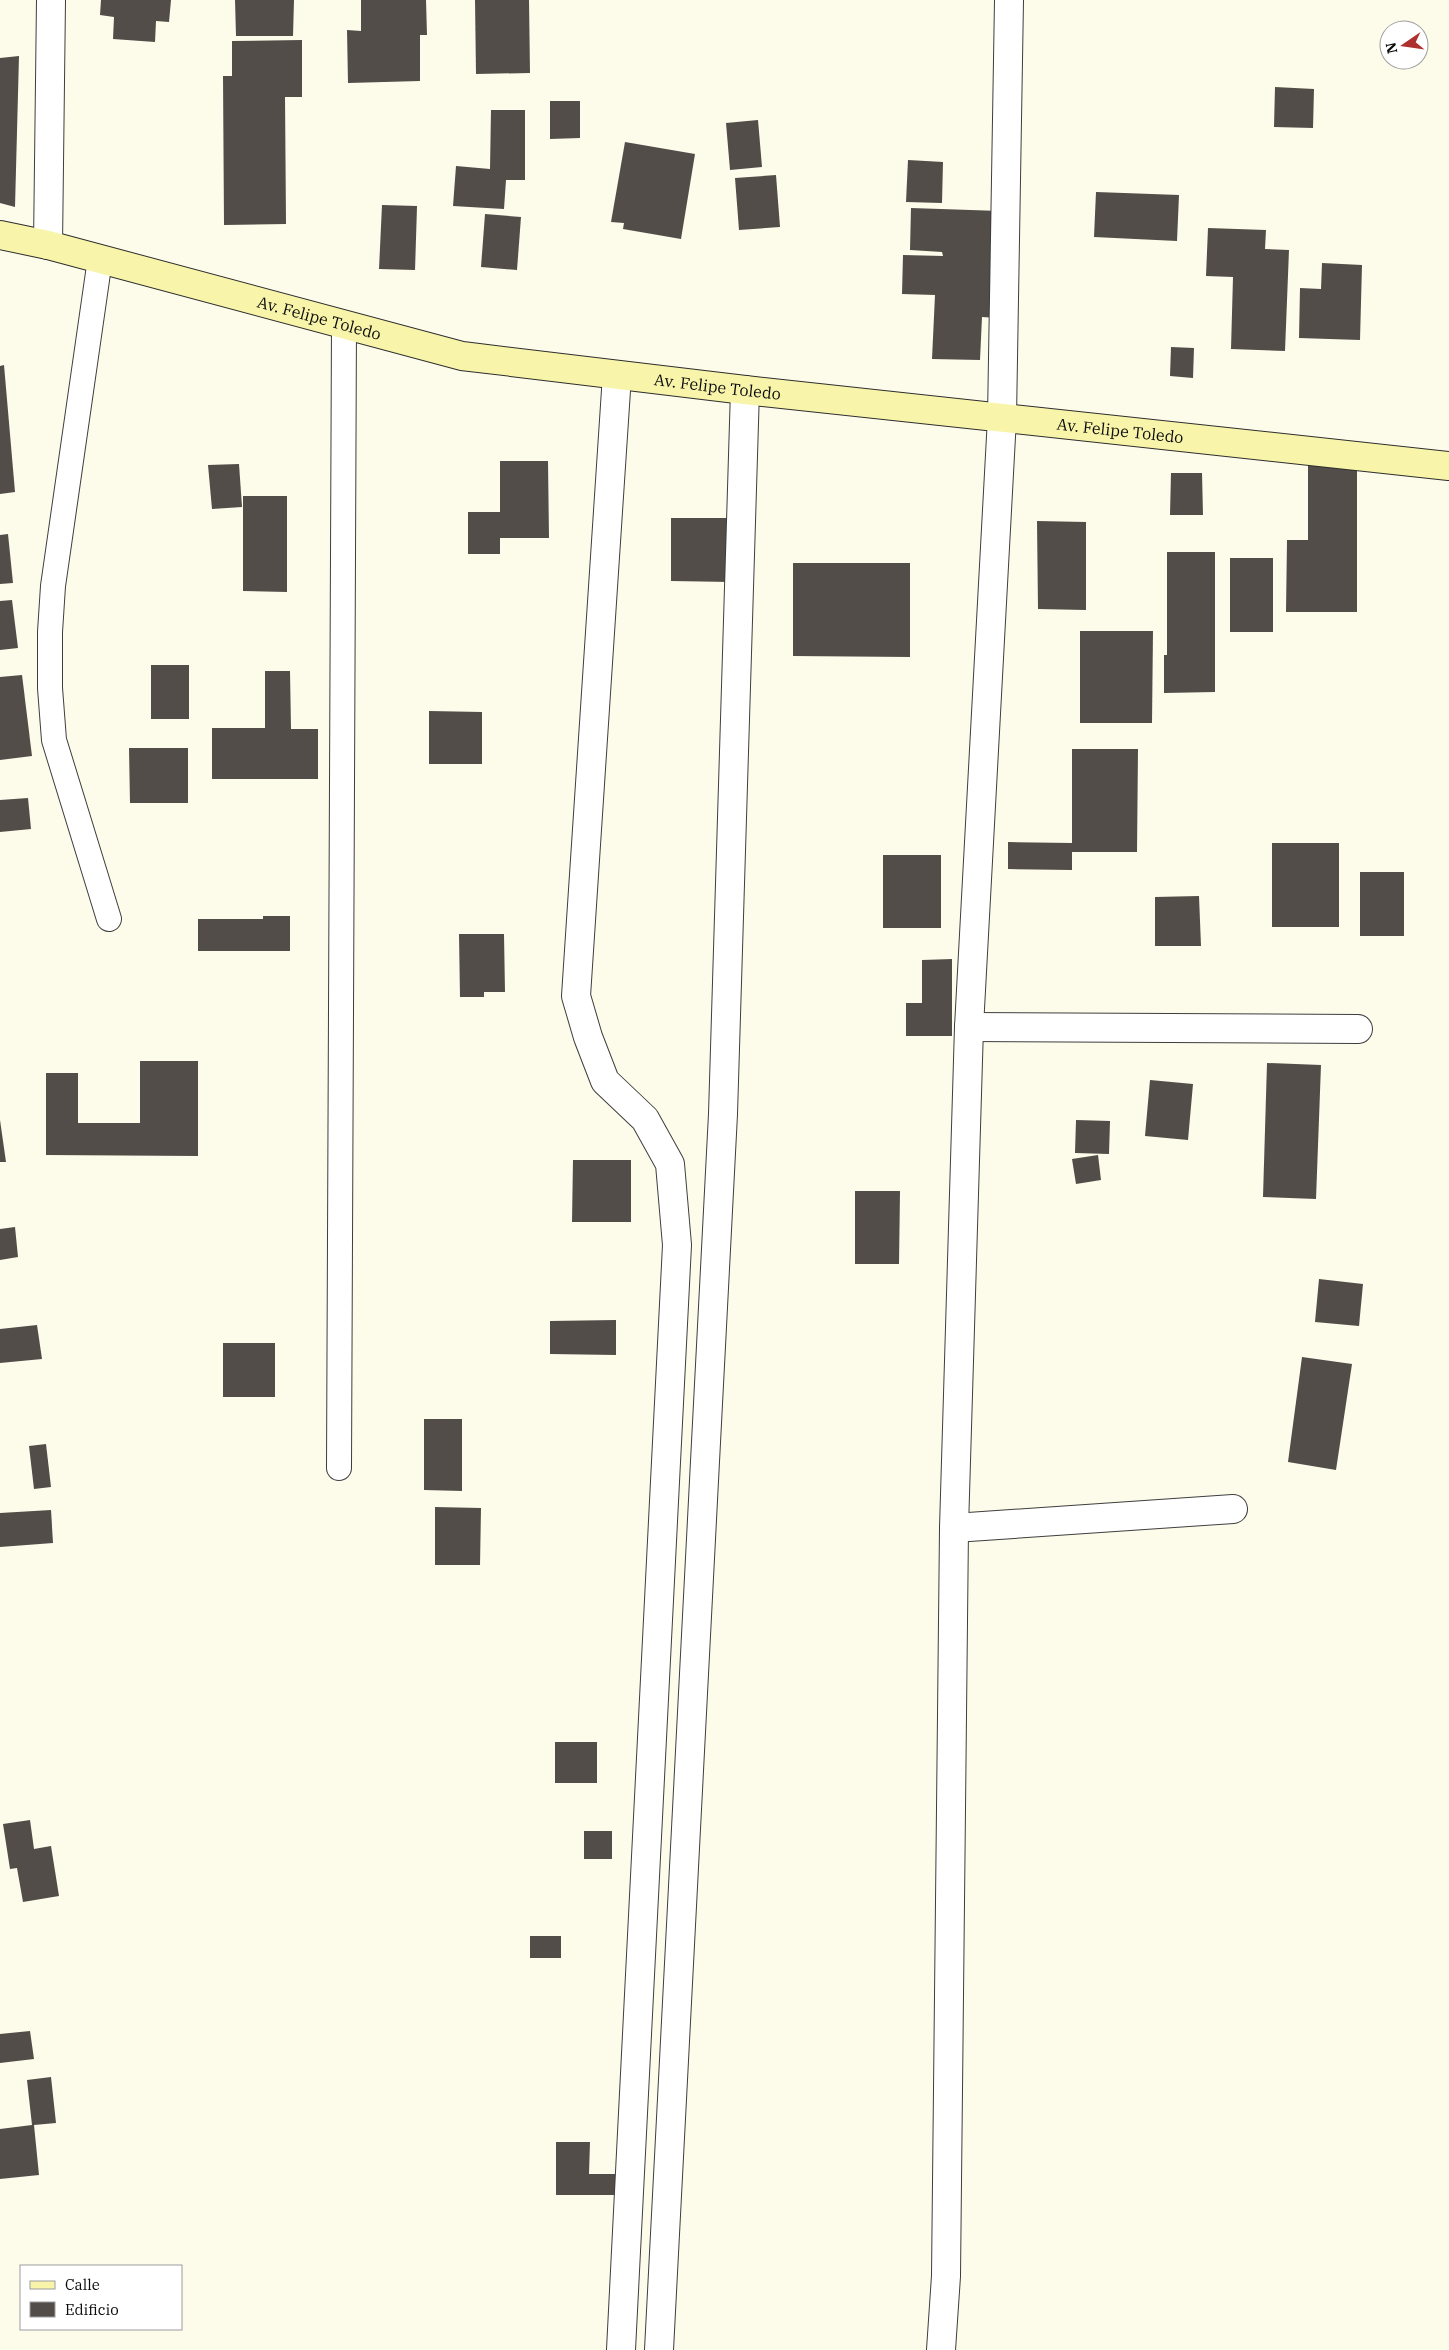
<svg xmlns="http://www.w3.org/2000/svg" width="1449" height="2350" font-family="'IBM Plex Serif',serif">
	<rect width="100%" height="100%" fill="#fdfbea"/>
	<g fill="#524d48">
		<polygon points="101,0 171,0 169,22 156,21 155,42 113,39 114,17 100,15"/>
		<polygon points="235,0 294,0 293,36 236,36"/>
		<polygon points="361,0 426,0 427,35 420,35 420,81 348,83 347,30 361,31"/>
		<polygon points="475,0 529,0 530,73 476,74"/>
		<polygon points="302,40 302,97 285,97 286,224 224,225 223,76 232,76 232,41"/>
		<polygon points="19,56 15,207 0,203 0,58"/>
		<polygon points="1275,87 1314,89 1313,128 1274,127"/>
		<polygon points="550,101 580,101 580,138 550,139"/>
		<polygon points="491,110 525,110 525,180 506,180 504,209 453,206 456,166 490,169"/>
		<polygon points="758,120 762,167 730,170 726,123"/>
		<polygon points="625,142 695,154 681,239 623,229 624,223 611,222"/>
		<polygon points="908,160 943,162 942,203 906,202"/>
		<polygon points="776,175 780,227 739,230 735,178"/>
		<polygon points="1096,192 1179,195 1177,241 1094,237"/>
		<polygon points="382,205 417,206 415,270 379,269"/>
		<polygon points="911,208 1000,211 997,318 982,317 980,360 932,359 935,295 902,294 903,255 943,256 942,252 910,250"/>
		<polygon points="485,214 521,217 517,270 481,267"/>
		<polygon points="1208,228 1266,230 1265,249 1289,250 1285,351 1231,349 1233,277 1206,276"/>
		<polygon points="1322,263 1362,265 1360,340 1299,338 1300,288 1321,289"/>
		<polygon points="1171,347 1194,348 1193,378 1170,376"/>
		<polygon points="4,365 15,492 0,494 0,366"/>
		<polygon points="500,461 548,461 549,538 500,538 500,554 468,554 468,512 500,512"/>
		<polygon points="239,464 242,507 212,509 208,465"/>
		<polygon points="1308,464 1357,464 1357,612 1286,612 1287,540 1308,540"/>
		<polygon points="1171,473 1202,473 1203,515 1170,515"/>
		<polygon points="243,496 287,496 287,592 243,591"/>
		<polygon points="671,518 730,518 731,582 671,581"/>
		<polygon points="1037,521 1086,522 1086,610 1038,609"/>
		<polygon points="8,534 13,583 0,584 0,535"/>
		<polygon points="1167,552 1215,552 1215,692 1164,693 1164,655 1167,655"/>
		<rect x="1230" y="558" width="43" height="74"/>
		<polygon points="793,563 910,563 910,657 793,656"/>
		<polygon points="12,600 18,648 0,650 0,601"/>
		<polygon points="1080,631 1153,631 1152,723 1080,723"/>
		<rect x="151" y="665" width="38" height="54"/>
		<polygon points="265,671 290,671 291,729 318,729 318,779 212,779 212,728 265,728"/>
		<polygon points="22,675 32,756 0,760 0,677"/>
		<polygon points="429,711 482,712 482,764 429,764"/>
		<polygon points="129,748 188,748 188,803 130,803"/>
		<polygon points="1072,749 1138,749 1137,852 1072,852 1072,870 1008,869 1008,842 1072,843"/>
		<polygon points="28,798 31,829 0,832 0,800"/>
		<rect x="1272" y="843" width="67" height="84"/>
		<rect x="883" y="855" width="58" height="73"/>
		<rect x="1360" y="872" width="44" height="64"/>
		<polygon points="1199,896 1201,946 1155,946 1155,897"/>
		<polygon points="263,916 290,916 290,951 198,951 198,919 263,919"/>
		<polygon points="459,934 504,934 505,992 484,992 484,997 460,997"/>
		<polygon points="952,959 952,1036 906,1036 906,1003 922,1003 922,960"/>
		<polygon points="140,1061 198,1061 198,1156 46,1155 46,1073 78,1073 78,1123 140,1123"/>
		<polygon points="1267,1063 1321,1065 1316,1199 1263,1197"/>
		<polygon points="1150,1080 1193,1084 1188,1140 1145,1136"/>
		<polygon points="0,1120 6,1162 0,1162"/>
		<polygon points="1076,1120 1110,1121 1109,1154 1075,1153"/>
		<polygon points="1098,1155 1101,1180 1076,1184 1072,1159"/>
		<polygon points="573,1160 631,1160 631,1222 572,1222"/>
		<polygon points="855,1191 900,1191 899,1264 855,1264"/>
		<polygon points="15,1227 18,1257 0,1260 0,1229"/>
		<polygon points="1319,1279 1363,1284 1359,1326 1315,1322"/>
		<polygon points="616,1320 616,1355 550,1354 550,1321"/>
		<polygon points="37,1325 42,1359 0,1363 0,1329"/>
		<rect x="223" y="1343" width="52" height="54"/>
		<polygon points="1302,1357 1352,1364 1336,1470 1288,1462"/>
		<polygon points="424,1419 462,1419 462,1491 424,1490"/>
		<polygon points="46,1444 51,1487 34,1489 29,1446"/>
		<polygon points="435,1507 481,1508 480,1565 435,1565"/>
		<polygon points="51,1510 53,1543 0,1547 0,1513"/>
		<rect x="555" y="1742" width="42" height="41"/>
		<polygon points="30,1820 34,1849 51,1846 59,1896 23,1902 17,1868 10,1869 3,1824"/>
		<rect x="584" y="1831" width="28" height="28"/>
		<rect x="530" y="1936" width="31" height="22"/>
		<polygon points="30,2031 34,2059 0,2063 0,2034"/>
		<polygon points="51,2077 56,2123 34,2125 39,2175 0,2179 0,2129 32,2125 27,2080"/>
		<polygon points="556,2142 590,2142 589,2174 626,2174 626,2195 556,2195"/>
	</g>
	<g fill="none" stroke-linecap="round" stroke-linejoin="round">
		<defs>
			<g id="service">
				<polyline points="100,259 53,586 50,632 50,688 54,740 109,919"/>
				<polyline points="339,1468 344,325"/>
			</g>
			<g id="minor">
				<polyline points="48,245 51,0"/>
				<polyline points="617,375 576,996 588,1037 605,1081 645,1119 670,1164 677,1245 621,2350"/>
				<polyline points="969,1027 1358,1029"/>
				<polyline points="954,1528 1233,1509"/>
				<polyline points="659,2350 723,1114 745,390"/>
				<polyline points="941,2350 946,2276 954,1528 969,1027 1002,418 1009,0"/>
			</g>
			<g id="secondary">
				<path id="s1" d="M0 235 48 245 462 356 745 390 1449 466"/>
			</g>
		</defs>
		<use href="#service" stroke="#3e3e3e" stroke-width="26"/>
		<use href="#minor" stroke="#3e3e3e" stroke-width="30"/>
		<use href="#secondary" stroke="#2d2d2d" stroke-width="30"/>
		<use href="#service" stroke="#fff" stroke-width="24"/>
		<use href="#minor" stroke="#fff" stroke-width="28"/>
		<use href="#secondary" stroke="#f8f4aa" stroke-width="28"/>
	</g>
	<g text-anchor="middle" stroke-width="5" stroke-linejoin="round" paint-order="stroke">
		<g font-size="16" fill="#0b0b0b" stroke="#fff">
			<text dy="6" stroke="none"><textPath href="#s1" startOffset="330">Av. Felipe Toledo</textPath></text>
			<text dy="6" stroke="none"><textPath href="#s1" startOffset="735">Av. Felipe Toledo</textPath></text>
			<text dy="6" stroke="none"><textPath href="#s1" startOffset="1140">Av. Felipe Toledo</textPath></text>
		</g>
	</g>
	<rect x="20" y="2265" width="162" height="65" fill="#ffffff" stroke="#9d9d9d"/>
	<rect x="30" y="2281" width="25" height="8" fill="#f8f4aa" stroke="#9d9d9d"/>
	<text x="65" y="2290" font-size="15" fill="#0b0b0b">Calle</text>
	<rect x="30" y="2302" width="25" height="15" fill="#524d48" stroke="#9d9d9d"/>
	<text x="65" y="2315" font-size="15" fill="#0b0b0b">Edificio</text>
	<g transform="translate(1404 45) rotate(257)"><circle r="24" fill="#ffffff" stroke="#9d9d9d"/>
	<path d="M0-4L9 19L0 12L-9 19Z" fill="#af312f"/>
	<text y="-8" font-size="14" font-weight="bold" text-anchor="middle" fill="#0b0b0b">N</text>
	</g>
</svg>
